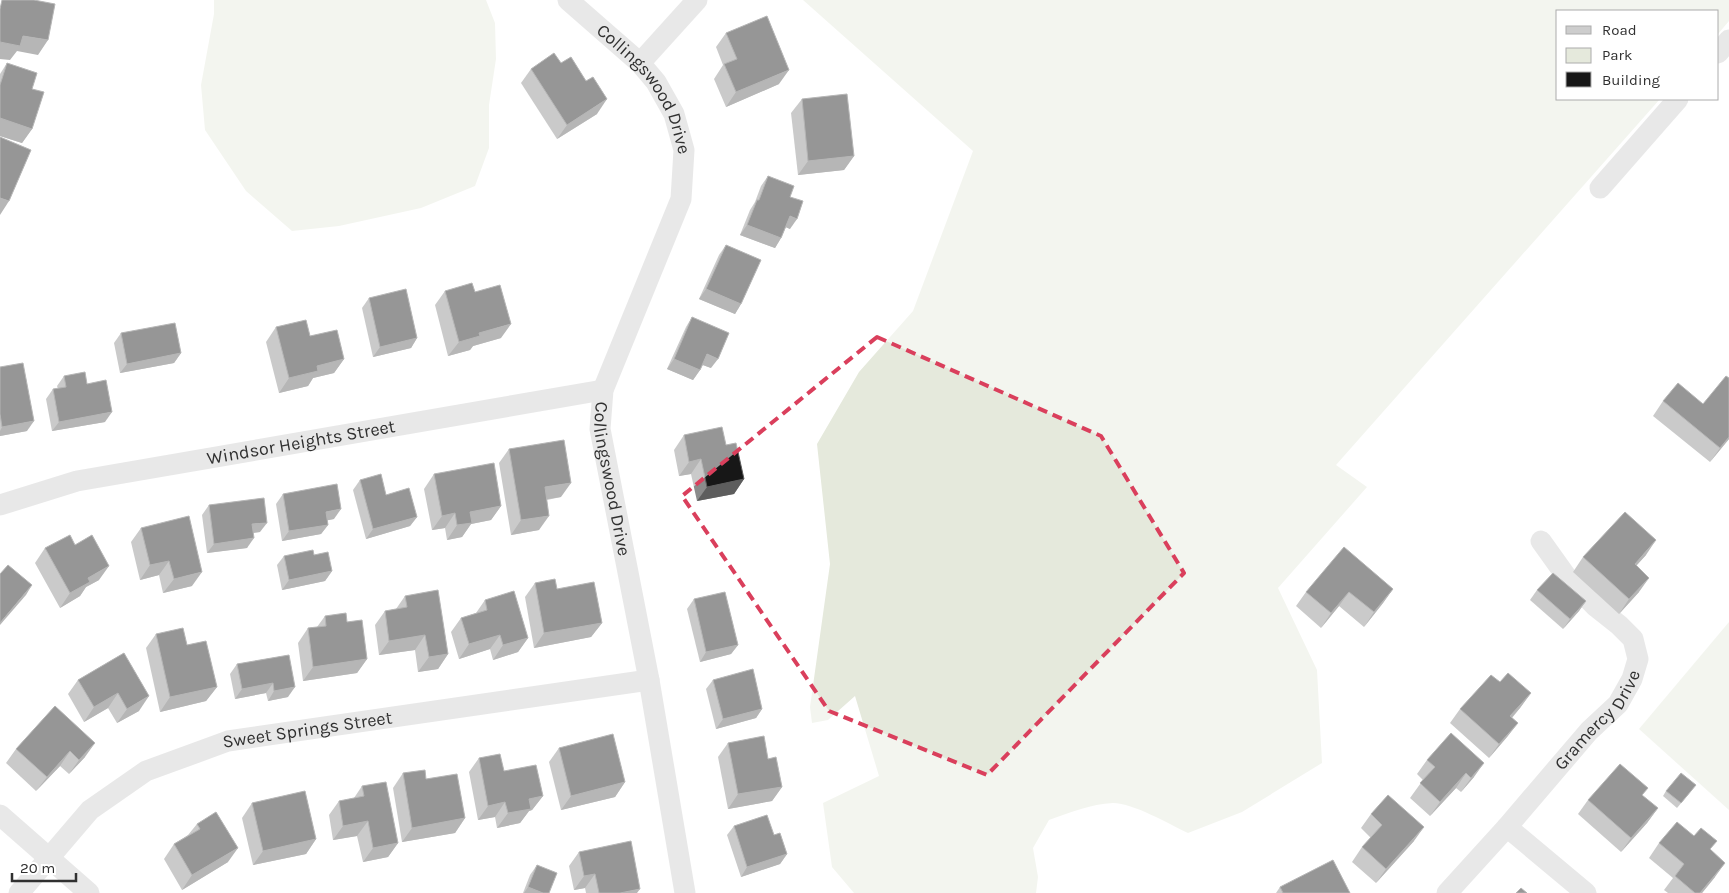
<svg xmlns="http://www.w3.org/2000/svg" width="1729" height="893" font-family="Karla,sans-serif">
	<rect width="100%" height="100%" fill="#fff"/>
	<g fill="#e5e9dc">
		<polygon points="214,0 486,0 495,23 496,59 489,105 489,148 475,186 421,208 339,226 292,231 246,191 205,130 201,85 214,14"/>
		<path d="M803 0H1729V21L1718 34V11H1558V99H1660L1336 465 1367 487 1278 588 1317 670 1322 763 1242 812 1188 833C1169 824 1133 803 1113 803 1091 804 1069 813 1049 820L1033 848 1038 877 1036 893H854L832 867 823 803 879 776 855 696 828 720 812 723 810 707 830 564 817 444 859 372 913 311 973 151Z"/>
		<polygon points="1729,622 1729,810 1639,729"/>
	</g>
	<g fill="none" stroke-linecap="round" stroke-linejoin="round">
		<g stroke="#cdcdcd" stroke-width="21">
			<path id="s1" d="M568 0 640 63 656 82 674 114 684 150 681 199 603 390 600 429 649 680 685 893"/>
			<polyline points="1718,53 1729,40"/>
			<polyline points="640,63 697,0"/>
			<polyline points="1600,188 1678,99"/>
			<path id="s2" d="M0 505 77 481 603 390"/>
			<polyline points="0,815 89,893"/>
			<polyline points="1507,827 1586,893"/>
			<path id="s3" d="M19 893 90 810 146 771 228 741 649 680"/>
			<path id="s4" d="M1447 893 1507 827 1589 731 1618 704 1632 679 1638 659 1633 639 1619 625 1595 606 1566 576 1541 541"/>
		</g>
	</g>
	<g fill="#8b8b8b">
		<polygon points="726,33 779,84 726,107 714,79 723,65 716,47"/>
		<polygon points="7,63 32,89 32,129 22,143 0,136 0,74"/>
		<polygon points="561,63 597,114 557,139 521,83 531,69"/>
		<polygon points="802,99 854,156 844,170 798,175 791,113"/>
		<polygon points="768,176 790,197 790,229 786,227 781,238 775,248 740,235 750,210 755,202 761,186"/>
		<polygon points="726,245 741,304 735,314 699,299 719,255"/>
		<polygon points="445,291 475,292 501,338 473,346 470,350 448,356 435,305"/>
		<polygon points="369,298 417,338 411,348 373,357 362,308"/>
		<polygon points="692,317 711,368 703,365 700,370 693,380 667,369 686,327"/>
		<polygon points="276,327 310,336 344,359 334,373 313,378 308,386 279,393 266,342"/>
		<polygon points="121,333 181,353 174,363 120,373 114,343"/>
		<polygon points="0,367 27,431 0,436"/>
		<polygon points="64,376 87,384 105,422 52,431 46,399 53,389 58,389 57,386"/>
		<polygon points="1729,378 1729,439 1710,462 1653,416 1663,401 1703,404"/>
		<polygon points="684,435 726,445 744,479 734,494 697,501 691,474 679,476 674,450"/>
		<polygon points="509,449 561,497 547,500 539,530 511,535 499,463"/>
		<polygon points="434,474 501,506 491,520 471,524 462,537 447,540 445,528 432,530 424,489"/>
		<polygon points="360,480 386,495 417,517 410,526 366,539 353,490"/>
		<polygon points="283,494 334,519 327,520 328,525 321,534 282,541 276,504"/>
		<polygon points="209,505 260,532 253,533 247,548 207,553 202,515"/>
		<polygon points="141,528 192,586 163,593 159,575 140,580 131,542"/>
		<polygon points="75,545 99,580 86,587 80,596 60,608 35,563 45,548"/>
		<polygon points="1646,555 1636,566 1639,592 1619,614 1573,572 1583,557"/>
		<polygon points="284,556 332,571 325,581 282,590 277,565"/>
		<polygon points="535,583 557,589 602,623 591,637 534,648 525,597"/>
		<polygon points="1393,589 1383,603 1364,627 1339,606 1321,628 1296,606 1306,592"/>
		<polygon points="1537,590 1586,601 1579,611 1563,629 1530,600"/>
		<polygon points="405,596 448,654 438,669 418,672 415,650 379,655 375,625 385,611 396,609"/>
		<polygon points="694,599 738,645 731,654 700,662 687,609"/>
		<polygon points="485,600 528,638 518,652 493,660 490,649 459,659 451,632 461,618 476,613"/>
		<polygon points="325,616 347,622 367,659 357,673 303,681 298,643 308,628 317,627"/>
		<polygon points="156,634 187,645 217,687 206,701 160,712 146,648"/>
		<polygon points="124,653 139,711 117,723 108,708 84,722 68,694 78,680"/>
		<polygon points="289,655 288,697 268,701 266,693 235,699 230,674 237,664"/>
		<polygon points="713,680 762,709 756,718 716,729 706,689"/>
		<polygon points="1500,682 1531,693 1520,708 1512,718 1518,723 1507,737 1489,758 1450,723 1460,709"/>
		<polygon points="55,706 85,757 69,774 60,766 36,791 6,763 16,749"/>
		<polygon points="1451,733 1474,777 1461,792 1456,788 1430,816 1410,798 1423,780 1417,774 1427,760"/>
		<polygon points="728,743 768,759 782,787 772,801 728,809 718,757"/>
		<polygon points="559,748 625,782 615,797 561,810 549,762"/>
		<polygon points="479,758 504,771 543,796 532,810 529,811 520,823 497,828 495,817 478,820 469,772"/>
		<polygon points="403,773 426,779 465,818 455,833 402,842 393,788"/>
		<polygon points="362,786 398,843 388,857 363,862 357,836 333,840 329,815 339,801 354,798"/>
		<polygon points="1692,790 1677,808 1663,796 1666,791"/>
		<polygon points="1588,800 1658,808 1647,823 1621,852 1578,814"/>
		<polygon points="252,803 316,839 306,854 253,865 242,818"/>
		<polygon points="1371,814 1414,841 1376,883 1352,862 1362,847 1371,838 1361,828"/>
		<polygon points="197,824 228,862 182,890 164,859 174,844 188,835"/>
		<polygon points="734,826 787,854 780,864 741,877 727,835"/>
		<polygon points="1659,843 1711,850 1715,877 1702,893 1668,893 1664,890 1673,878 1649,858"/>
		<polygon points="579,852 637,893 586,893 585,888 574,890 569,866"/>
		<polygon points="537,865 549,893 523,893 530,875"/>
		<polygon points="1280,887 1350,893 1276,893"/>
	</g>
	<g fill="#5d5d5d">
		<polygon points="23,36 48,40 38,55 17,51 10,60 0,59 0,42"/>
		<polygon points="789,70 779,84 726,107 736,92"/>
		<polygon points="607,99 597,114 557,139 567,125"/>
		<polygon points="0,118 32,129 22,143 0,136"/>
		<polygon points="854,156 844,170 798,175 808,161"/>
		<polygon points="0,198 9,201 0,215"/>
		<polygon points="790,216 797,219 790,229 783,226"/>
		<polygon points="747,225 781,238 775,248 740,235"/>
		<polygon points="706,289 741,304 735,314 699,299"/>
		<polygon points="511,324 501,338 473,346 470,350 448,356 459,342 479,333"/>
		<polygon points="417,338 411,348 373,357 380,347"/>
		<polygon points="181,353 174,363 120,373 127,364"/>
		<polygon points="707,354 718,359 711,368 700,364"/>
		<polygon points="344,359 334,373 313,378 308,386 279,393 289,378 317,366"/>
		<polygon points="674,359 700,370 693,380 667,369"/>
		<polygon points="112,412 105,422 52,431 59,422"/>
		<polygon points="34,421 27,431 0,436 0,431 2,427"/>
		<polygon points="1729,437 1729,439 1710,462 1720,448"/>
		<polygon points="701,459 691,474 679,476 689,462"/>
		<polygon points="744,479 734,494 697,501 707,487"/>
		<polygon points="571,483 561,497 535,501 545,487"/>
		<polygon points="501,506 491,520 471,524 462,537 447,540 457,525 470,512"/>
		<polygon points="341,509 334,519 319,522 326,512"/>
		<polygon points="455,513 445,528 432,530 442,516"/>
		<polygon points="549,516 539,530 511,535 521,520"/>
		<polygon points="417,517 410,526 366,539 373,529"/>
		<polygon points="267,523 260,532 246,534 252,524"/>
		<polygon points="328,525 321,534 282,541 289,531"/>
		<polygon points="254,538 247,548 207,553 214,544"/>
		<polygon points="1656,540 1646,555 1624,579 1635,564"/>
		<polygon points="169,561 159,575 140,580 150,565"/>
		<polygon points="109,566 99,580 86,587 80,596 60,608 70,593 88,578"/>
		<polygon points="332,571 325,581 282,590 289,580"/>
		<polygon points="202,572 192,586 163,593 174,579"/>
		<polygon points="1649,578 1639,592 1619,614 1629,599"/>
		<polygon points="32,585 26,595 0,625 0,623"/>
		<polygon points="1393,589 1383,603 1364,627 1374,612"/>
		<polygon points="1349,592 1339,606 1321,628 1331,613"/>
		<polygon points="1586,601 1579,611 1563,629 1570,619"/>
		<polygon points="602,623 591,637 534,648 544,633"/>
		<polygon points="425,635 415,650 379,655 389,641"/>
		<polygon points="500,635 490,649 459,659 469,644"/>
		<polygon points="528,638 518,652 493,660 503,645"/>
		<polygon points="738,645 731,654 700,662 706,652"/>
		<polygon points="448,654 438,669 418,672 429,657"/>
		<polygon points="367,659 357,673 303,681 313,667"/>
		<polygon points="273,683 266,693 235,699 242,689"/>
		<polygon points="217,687 206,701 160,712 170,697"/>
		<polygon points="295,687 288,697 268,701 274,691"/>
		<polygon points="118,693 108,708 84,722 94,707"/>
		<polygon points="1531,693 1520,708 1500,731 1510,716"/>
		<polygon points="149,696 139,711 117,723 127,709"/>
		<polygon points="762,709 756,718 716,729 723,719"/>
		<polygon points="1518,723 1507,737 1489,758 1499,744"/>
		<polygon points="95,743 85,757 69,774 79,760"/>
		<polygon points="70,751 60,766 36,791 47,777"/>
		<polygon points="1484,763 1474,777 1461,792 1471,778"/>
		<polygon points="1466,773 1456,788 1430,816 1440,802"/>
		<polygon points="625,782 615,797 561,810 571,796"/>
		<polygon points="782,787 772,801 728,809 738,794"/>
		<polygon points="543,796 532,810 529,811 520,823 497,828 508,813 529,799"/>
		<polygon points="505,802 495,817 478,820 488,806"/>
		<polygon points="1658,808 1647,823 1621,852 1631,838"/>
		<polygon points="465,818 455,833 402,842 412,828"/>
		<polygon points="368,821 357,836 333,840 343,826"/>
		<polygon points="1424,827 1414,841 1376,883 1386,869"/>
		<polygon points="316,839 306,854 253,865 263,851"/>
		<polygon points="398,843 388,857 363,862 373,848"/>
		<polygon points="238,848 228,862 182,890 192,875"/>
		<polygon points="787,854 780,864 741,877 747,867"/>
		<polygon points="1725,863 1715,877 1702,893 1700,893"/>
		<polygon points="595,874 585,888 574,890 584,876"/>
		<polygon points="528,887 543,893 524,893"/>
		<polygon points="640,889 637,893 620,893"/>
	</g>
	<g fill="#171717" stroke="#5d5d5d">
		<polygon points="2,0 34,0 55,4 48,40 23,36 20,46 0,42 0,9"/>
		<polygon points="767,16 789,70 736,92 724,64 737,59 726,33"/>
		<polygon points="554,53 561,63 571,57 586,81 593,77 607,99 567,125 531,69"/>
		<polygon points="7,63 37,73 32,89 44,92 32,129 0,118 0,85"/>
		<polygon points="847,94 854,156 808,161 802,99"/>
		<polygon points="0,137 31,150 9,201 0,198"/>
		<polygon points="768,176 794,186 790,197 803,201 797,219 790,216 781,238 747,225 757,200 759,200"/>
		<polygon points="726,245 761,260 741,304 706,289"/>
		<polygon points="472,283 475,292 500,285 511,324 479,333 480,336 459,342 445,291"/>
		<polygon points="406,289 417,338 380,347 369,298"/>
		<polygon points="692,317 729,333 718,359 707,354 700,370 674,359"/>
		<polygon points="306,320 310,336 337,330 344,359 317,366 318,371 289,378 276,327"/>
		<polygon points="175,323 181,353 127,364 121,333"/>
		<polygon points="23,363 34,421 2,427 0,414 0,367"/>
		<polygon points="85,372 87,384 106,380 112,412 59,422 53,389 66,387 64,376"/>
		<polygon points="1726,376 1729,378 1729,437 1720,448 1663,401 1678,383 1703,404"/>
		<polygon points="722,427 726,445 736,443 744,479 707,487 701,459 689,462 684,435"/>
		<polygon points="564,440 571,483 545,487 549,516 521,520 509,449"/>
		<polygon points="494,463 501,506 470,512 472,523 457,525 455,513 442,516 434,474"/>
		<polygon points="381,474 386,495 409,488 417,517 373,529 360,480"/>
		<polygon points="337,484 341,509 326,512 328,525 289,531 283,494"/>
		<polygon points="264,498 267,523 252,524 254,538 214,544 209,505"/>
		<polygon points="1625,512 1656,540 1635,564 1649,578 1629,599 1583,557"/>
		<polygon points="189,516 202,572 174,579 169,561 150,565 141,528"/>
		<polygon points="70,535 75,545 92,535 109,566 88,578 90,582 70,593 45,548"/>
		<polygon points="1344,547 1393,589 1374,612 1349,592 1331,613 1306,592"/>
		<polygon points="313,550 314,555 328,552 332,571 289,580 284,556"/>
		<polygon points="8,565 32,585 0,623 0,574"/>
		<polygon points="1553,573 1586,601 1570,619 1537,590"/>
		<polygon points="555,579 557,589 594,582 602,623 544,633 535,583"/>
		<polygon points="438,590 448,654 429,657 425,635 389,641 385,611 407,607 405,596"/>
		<polygon points="514,591 528,638 503,645 500,635 469,644 461,618 487,610 485,600"/>
		<polygon points="725,592 738,645 706,652 694,599"/>
		<polygon points="346,613 347,622 362,620 367,659 313,667 308,628 326,626 325,616"/>
		<polygon points="183,628 187,645 206,641 217,687 170,697 156,634"/>
		<polygon points="124,653 149,696 127,709 118,693 94,707 78,680"/>
		<polygon points="289,655 295,687 274,691 273,683 242,689 237,664"/>
		<polygon points="753,669 762,709 723,719 713,680"/>
		<polygon points="1508,673 1531,693 1510,716 1518,723 1499,744 1460,709 1491,675 1500,682"/>
		<polygon points="55,706 95,743 79,760 70,751 47,777 16,749"/>
		<polygon points="1451,733 1484,763 1471,778 1466,773 1440,802 1420,783 1435,767 1427,760"/>
		<polygon points="613,734 625,782 571,796 559,748"/>
		<polygon points="764,736 768,759 776,757 782,787 738,794 728,743"/>
		<polygon points="500,754 504,771 536,765 543,796 529,799 531,809 508,813 505,802 488,806 479,758"/>
		<polygon points="1620,764 1648,788 1642,795 1658,808 1631,838 1588,800"/>
		<polygon points="425,770 426,779 457,774 465,818 412,828 403,773"/>
		<polygon points="1681,773 1696,785 1681,803 1666,791"/>
		<polygon points="386,782 398,843 373,848 368,821 343,826 339,801 364,796 362,786"/>
		<polygon points="305,791 316,839 263,851 252,803"/>
		<polygon points="1388,795 1424,827 1386,869 1362,847 1382,825 1371,814"/>
		<polygon points="216,812 238,848 192,875 174,844 200,829 197,824"/>
		<polygon points="767,815 774,835 780,833 787,854 747,867 734,826"/>
		<polygon points="1677,822 1694,836 1701,828 1717,841 1710,849 1725,863 1700,893 1695,893 1675,876 1684,864 1659,843"/>
		<polygon points="631,841 640,889 620,893 599,893 595,874 584,876 579,852"/>
		<polygon points="1333,860 1350,893 1283,893 1280,887"/>
		<polygon points="537,865 557,873 549,893 543,893 528,887"/>
		<polygon points="1521,888 1527,893 1516,893"/>
	</g>
	<path d="M0 0H1729V893H0ZM877 337 1101 436 1184 573 987 775 829 711 682 496Z" fill="#fff" fill-opacity=".55" fill-rule="evenodd"/>
	<path fill="none" stroke="#da3f5c" stroke-width="4" stroke-dasharray="10 6" stroke-linejoin="round" d="M877 337 1101 436 1184 573 987 775 829 711 682 496Z"/>
	<g text-anchor="middle" stroke-width="5" stroke-linejoin="round" paint-order="stroke">
		<g font-size="18" fill="#303030" stroke="#fff">
			<text dy="6" stroke="none"><textPath href="#s1" startOffset="120">Collingswood Drive</textPath></text>
			<text dy="6" stroke="none"><textPath href="#s2" startOffset="308">Windsor Heights Street</textPath></text>
			<text dy="6" stroke="none"><textPath href="#s1" startOffset="540">Collingswood Drive</textPath></text>
			<text dy="6" stroke="none"><textPath href="#s4" startOffset="230">Gramercy Drive</textPath></text>
			<text dy="6" stroke="none"><textPath href="#s3" startOffset="345">Sweet Springs Street</textPath></text>
		</g>
	</g>
	<rect x="1556" y="10" width="162" height="90" fill="#ffffff" stroke="#acacac"/>
	<rect x="1566" y="26" width="25" height="8" fill="#cdcdcd" stroke="#acacac"/>
	<text x="1602" y="35" font-size="15" fill="#303030">Road</text>
	<rect x="1566" y="48" width="25" height="15" fill="#e5e9dc" stroke="#acacac"/>
	<text x="1602" y="60" font-size="15" fill="#303030">Park</text>
	<rect x="1566" y="72" width="25" height="15" fill="#171717" stroke="#acacac"/>
	<text x="1602" y="85" font-size="15" fill="#303030">Building</text>
	<path d="M12 873v8h64v-8" fill="none" stroke="#303030" stroke-width="2.5"/>
	<text x="20" y="873" font-size="15" fill="#303030" stroke="#ffffff" stroke-width="4" paint-order="stroke">20 m</text>
</svg>
